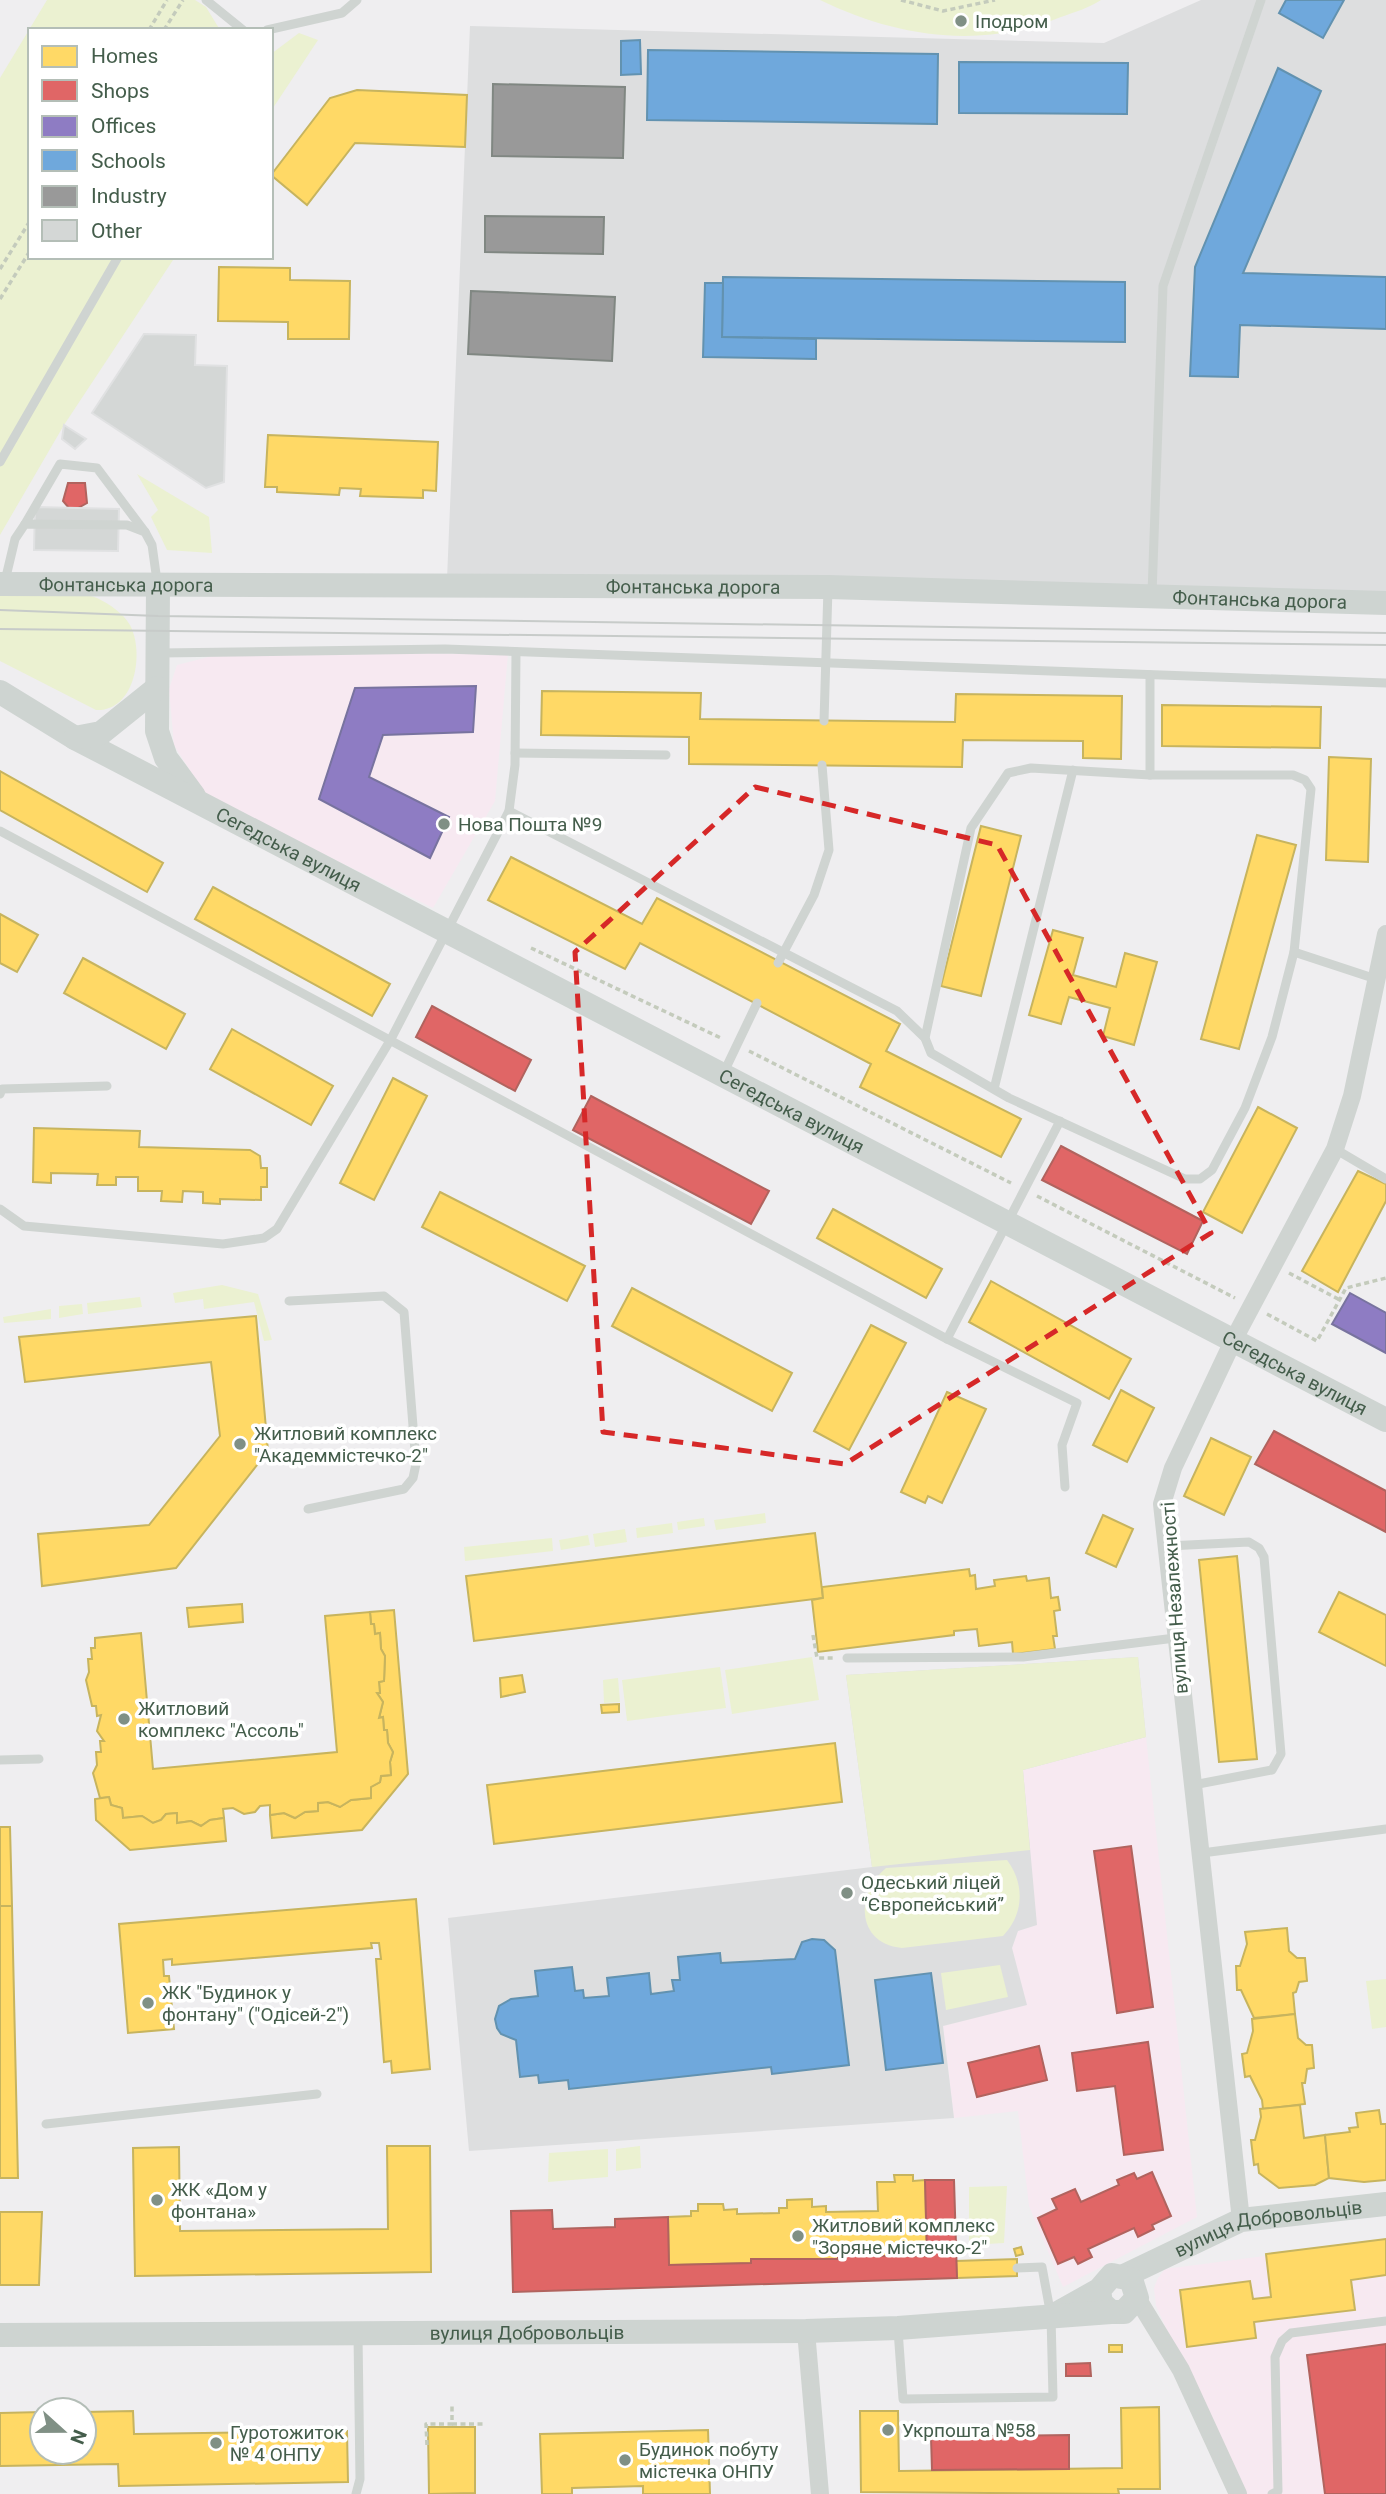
<svg xmlns="http://www.w3.org/2000/svg" width="1386" height="2494" font-family="Roboto,sans-serif">
	<rect width="100%" height="100%" fill="#efeef0"/>
	<g fill="#f7e9f1">
		<polygon points="228,652 508,654 495,801 433,908 206,796 174,745 169,689 177,665"/>
		<polygon points="1146,1737 1197,2217 1063,2287 1029,2206 1018,2111 954,2118 943,2026 1026,2004 1012,1948 1018,1931 1036,1925 1023,1770"/>
		<polygon points="1386,2240 1386,2494 1243,2494 1156,2306 1154,2288 1158,2278 1165,2269"/>
	</g>
	<g fill="#dddedf">
		<polygon points="1201,0 1386,0 1386,599 447,579 470,26 1104,43"/>
		<polygon points="1138,1657 1146,1737 1023,1770 1037,1925 1018,1931 1012,1948 1027,2005 943,2026 954,2118 469,2151 448,1918 872,1867 846,1675"/>
	</g>
	<g fill="#ebf1d1">
		<polygon points="47,0 195,0 206,7 220,30 30,30 30,257 175,257 64,425 0,535 0,78"/>
		<path d="M820 0H1101C1089 8 1075 12 1061 17 981 50 896 37 820 0Z"/>
		<polygon points="299,33 318,40 271,111 271,54"/>
		<polygon points="137,474 209,517 212,553 167,550 151,517 158,510"/>
		<path d="M0 594C27 594 73 588 97 598 108 603 124 614 130 625 145 653 135 712 96 710L0 661Z"/>
		<polygon points="222,1285 258,1294 272,1340 264,1341 254,1302 204,1309 203,1299 175,1303 173,1293"/>
		<polygon points="140,1297 142,1307 88,1314 87,1303"/>
		<polygon points="82,1304 83,1314 59,1318 59,1306"/>
		<polygon points="51,1309 51,1319 4,1323 3,1317"/>
		<polygon points="765,1513 766,1523 716,1530 714,1520"/>
		<polygon points="704,1518 705,1526 678,1530 677,1522"/>
		<polygon points="672,1523 673,1533 637,1538 636,1528"/>
		<polygon points="625,1529 627,1542 595,1547 593,1534"/>
		<polygon points="588,1535 590,1545 561,1550 559,1540"/>
		<polygon points="552,1538 553,1551 465,1561 464,1547"/>
		<polygon points="812,1657 819,1700 732,1714 725,1670"/>
		<polygon points="1138,1657 1146,1737 1023,1770 1030,1850 872,1867 846,1675"/>
		<polygon points="720,1667 726,1708 627,1721 622,1680"/>
		<polygon points="618,1678 620,1702 604,1703 603,1680"/>
		<path d="M1007 1860C1025 1884 1024 1914 1003 1936L902 1948C856 1944 855 1893 886 1868Z"/>
		<polygon points="1000,1965 1008,1997 946,2010 941,1973"/>
		<polygon points="1386,1979 1386,2027 1372,2029 1366,1981"/>
		<polygon points="640,2146 641,2168 616,2171 616,2149"/>
		<polygon points="608,2149 608,2177 548,2182 549,2153"/>
		<polygon points="1007,2186 1004,2243 969,2245 969,2187"/>
	</g>
	<g fill="#ffd966" stroke="#c7b45e" stroke-width="2">
		<polygon points="357,90 467,95 465,147 355,143 307,205 271,175 330,98"/>
		<polygon points="219,267 290,268 290,280 350,281 349,339 288,339 288,322 218,321"/>
		<polygon points="268,435 438,442 436,491 423,490 423,498 360,496 361,489 340,488 339,495 277,492 277,487 265,487"/>
		<polygon points="542,691 701,693 700,719 955,722 956,694 1122,696 1121,759 1083,758 1083,741 963,740 962,767 689,764 689,737 541,735"/>
		<polygon points="1162,705 1321,707 1320,748 1162,746"/>
		<polygon points="1329,757 1371,759 1368,862 1326,860"/>
		<polygon points="0,771 163,863 147,892 0,810"/>
		<polygon points="981,826 1021,836 981,996 941,986"/>
		<polygon points="1257,835 1296,845 1239,1049 1201,1039"/>
		<polygon points="511,857 642,924 657,898 900,1024 886,1051 1021,1119 1001,1157 860,1087 871,1064 640,943 625,969 488,900"/>
		<polygon points="213,887 390,984 372,1016 195,919"/>
		<polygon points="0,914 38,935 17,972 0,963"/>
		<polygon points="1053,930 1083,938 1073,975 1116,987 1125,953 1157,962 1134,1045 1103,1036 1110,1008 1069,997 1061,1024 1029,1015"/>
		<polygon points="83,958 185,1014 166,1049 64,993"/>
		<polygon points="232,1029 333,1086 311,1125 210,1069"/>
		<polygon points="393,1078 427,1096 374,1200 340,1183"/>
		<polygon points="1258,1107 1297,1128 1242,1233 1203,1212"/>
		<polygon points="34,1128 140,1131 139,1147 250,1150 260,1156 261,1168 267,1168 267,1187 261,1187 261,1200 220,1199 220,1204 203,1203 203,1192 183,1191 182,1202 161,1201 162,1191 138,1191 138,1177 116,1177 116,1185 97,1185 98,1174 51,1173 51,1183 33,1182"/>
		<polygon points="1358,1171 1386,1184 1386,1201 1338,1292 1302,1271"/>
		<polygon points="440,1192 585,1266 567,1301 422,1227"/>
		<polygon points="833,1209 942,1269 926,1298 817,1238"/>
		<polygon points="991,1281 1131,1359 1109,1399 969,1322"/>
		<polygon points="632,1288 792,1373 772,1411 612,1326"/>
		<polygon points="256,1316 268,1451 176,1568 42,1586 38,1534 149,1525 220,1436 211,1362 25,1382 19,1337"/>
		<polygon points="871,1325 906,1343 849,1450 814,1431"/>
		<polygon points="1121,1390 1154,1408 1127,1462 1093,1445"/>
		<polygon points="947,1392 986,1409 942,1503 928,1496 925,1503 901,1492"/>
		<polygon points="1211,1438 1251,1457 1224,1515 1184,1496"/>
		<polygon points="1103,1515 1133,1529 1116,1567 1086,1553"/>
		<polygon points="815,1533 823,1598 474,1641 466,1576"/>
		<polygon points="1237,1556 1257,1759 1219,1762 1199,1560"/>
		<polygon points="969,1569 970,1576 975,1575 976,1589 995,1586 994,1580 1026,1576 1027,1581 1049,1578 1051,1598 1058,1597 1060,1610 1054,1611 1057,1636 1053,1636 1055,1649 1013,1654 1012,1642 979,1646 977,1629 954,1631 954,1635 818,1652 812,1600 823,1598 822,1587"/>
		<polygon points="1339,1592 1386,1615 1386,1666 1319,1632"/>
		<polygon points="242,1604 243,1622 189,1627 187,1608"/>
		<polygon points="394,1610 408,1774 362,1830 272,1838 270,1815 284,1813 295,1818 305,1812 318,1811 318,1803 328,1802 340,1807 351,1800 371,1798 371,1787 380,1782 381,1776 391,1775 390,1762 393,1752 388,1743 387,1730 384,1730 383,1717 379,1718 383,1702 377,1693 380,1693 379,1682 384,1681 385,1656 381,1649 380,1633 375,1634 374,1624 371,1624 370,1612"/>
		<polygon points="370,1612 371,1624 374,1624 375,1634 380,1633 381,1649 385,1656 384,1681 379,1682 380,1693 377,1693 383,1702 379,1718 383,1717 384,1730 387,1730 388,1743 393,1752 390,1762 391,1775 381,1776 380,1782 371,1787 371,1798 351,1800 340,1807 328,1802 318,1803 318,1811 305,1812 295,1818 284,1813 270,1815 270,1805 260,1806 255,1812 244,1814 233,1808 223,1809 224,1818 210,1820 201,1826 191,1821 177,1823 177,1813 166,1814 161,1820 153,1823 142,1816 123,1818 122,1808 111,1805 109,1797 100,1798 93,1773 97,1765 96,1752 101,1752 100,1741 104,1741 97,1731 101,1715 97,1716 96,1706 92,1706 86,1680 89,1672 88,1659 92,1659 91,1648 95,1648 95,1638 141,1633 153,1769 337,1752 325,1616"/>
		<polygon points="522,1675 525,1692 501,1697 500,1678"/>
		<polygon points="619,1704 619,1712 602,1713 601,1705"/>
		<polygon points="835,1743 842,1802 494,1844 487,1785"/>
		<polygon points="109,1797 111,1805 122,1808 123,1818 142,1816 153,1823 161,1820 166,1814 177,1813 177,1823 191,1821 201,1826 210,1820 224,1818 226,1841 130,1850 96,1820 95,1799"/>
		<polygon points="0,1827 10,1827 12,1906 0,1906"/>
		<polygon points="416,1899 430,2069 392,2073 391,2061 384,2062 376,1959 381,1959 379,1943 371,1943 372,1948 172,1965 172,1959 163,1960 164,1976 169,1976 174,2029 128,2033 119,1924"/>
		<polygon points="0,1906 12,1906 18,2178 0,2178"/>
		<polygon points="1287,1928 1289,1951 1297,1958 1305,1958 1307,1981 1299,1982 1296,1992 1293,1993 1295,2014 1254,2018 1241,1990 1237,1990 1236,1966 1240,1966 1247,1944 1245,1932"/>
		<polygon points="1295,2014 1298,2038 1306,2045 1312,2045 1314,2068 1307,2069 1305,2083 1302,2083 1305,2104 1263,2109 1262,2100 1250,2076 1245,2077 1242,2054 1247,2053 1253,2031 1252,2019"/>
		<polygon points="1300,2105 1304,2138 1325,2135 1329,2178 1315,2185 1279,2188 1259,2173 1258,2164 1254,2165 1251,2140 1255,2140 1261,2117 1260,2109"/>
		<polygon points="1379,2110 1381,2124 1386,2124 1386,2180 1364,2182 1329,2178 1325,2135 1350,2132 1349,2128 1358,2127 1356,2113"/>
		<polygon points="387,2146 430,2146 431,2272 135,2276 133,2148 179,2147 180,2231 388,2229"/>
		<polygon points="894,2175 913,2175 913,2181 925,2180 927,2256 838,2256 838,2259 751,2259 751,2263 669,2265 668,2217 691,2216 691,2211 698,2211 698,2204 723,2204 724,2210 737,2209 737,2214 779,2213 779,2208 787,2208 787,2200 812,2199 812,2207 826,2206 826,2212 878,2211 877,2182 895,2182"/>
		<polygon points="0,2212 42,2212 39,2285 0,2285"/>
		<polygon points="1386,2239 1386,2275 1351,2280 1355,2310 1254,2322 1256,2338 1187,2347 1180,2290 1250,2281 1253,2299 1271,2297 1266,2254"/>
		<polygon points="1021,2247 1023,2254 1016,2256 1014,2249"/>
		<polygon points="1017,2259 1017,2276 957,2278 956,2261"/>
		<rect x="1109" y="2345" width="13" height="7"/>
		<polygon points="1159,2407 1160,2489 1118,2489 1119,2494 861,2492 860,2411 898,2411 899,2471 1122,2468 1121,2408"/>
		<polygon points="133,2411 134,2434 347,2431 348,2482 119,2486 118,2464 0,2466 0,2413 42,2412 42,2452 84,2452 84,2412"/>
		<polygon points="428,2427 475,2427 475,2493 429,2494"/>
		<polygon points="708,2430 710,2494 643,2494 643,2486 572,2488 572,2494 542,2494 540,2434"/>
	</g>
	<g fill="#e06666" stroke="#b1635e" stroke-width="2">
		<polygon points="68,483 85,483 87,503 78,508 69,508 63,501"/>
		<polygon points="432,1006 531,1060 515,1091 416,1037"/>
		<polygon points="591,1096 769,1191 751,1224 573,1130"/>
		<polygon points="1061,1146 1203,1221 1187,1254 1042,1180"/>
		<polygon points="1274,1431 1386,1491 1386,1532 1255,1464"/>
		<polygon points="1131,1846 1153,2007 1117,2013 1094,1851"/>
		<polygon points="1148,2042 1163,2150 1124,2155 1115,2086 1077,2091 1072,2053"/>
		<polygon points="1039,2046 1047,2080 977,2097 968,2063"/>
		<polygon points="1152,2172 1171,2216 1152,2225 1154,2229 1138,2237 1134,2228 1088,2249 1092,2257 1078,2264 1074,2257 1058,2264 1038,2218 1057,2209 1052,2199 1075,2189 1081,2202 1119,2185 1117,2180 1134,2173 1137,2179"/>
		<polygon points="925,2180 954,2180 957,2278 513,2292 511,2211 552,2210 553,2229 615,2227 615,2219 668,2217 669,2265 751,2263 751,2259 838,2259 838,2256 927,2256"/>
		<polygon points="1386,2344 1386,2494 1325,2494 1307,2355"/>
		<polygon points="1090,2363 1091,2376 1066,2376 1066,2364"/>
		<polygon points="1069,2435 1069,2469 932,2470 931,2437"/>
	</g>
	<g fill="#8e7cc3" stroke="#78739f" stroke-width="2">
		<polygon points="476,686 473,732 383,735 369,777 449,817 430,858 319,799 355,688"/>
		<polygon points="1350,1293 1386,1313 1386,1353 1332,1324"/>
	</g>
	<g fill="#6fa8dc" stroke="#6292b0" stroke-width="2">
		<polygon points="1286,0 1344,0 1323,38 1279,13"/>
		<polygon points="640,40 641,74 621,75 621,41"/>
		<polygon points="648,50 938,54 937,124 647,120"/>
		<polygon points="959,62 1128,63 1127,114 959,113"/>
		<polygon points="1278,68 1321,91 1243,273 1386,277 1386,329 1240,325 1238,377 1190,376 1195,267"/>
		<polygon points="723,277 1125,282 1125,342 722,337"/>
		<polygon points="705,283 723,283 722,337 816,339 816,359 703,357"/>
		<polygon points="812,1939 824,1940 835,1950 849,2065 772,2074 771,2067 569,2089 568,2080 539,2083 538,2075 520,2077 516,2040 501,2034 497,2028 495,2019 499,2006 511,1999 538,1996 535,1971 572,1967 575,1991 583,1990 584,1998 609,1996 607,1978 649,1973 651,1994 674,1991 672,1980 680,1980 678,1957 720,1953 721,1963 795,1959 802,1942"/>
		<polygon points="931,1973 943,2063 886,2070 875,1980"/>
	</g>
	<g fill="#999" stroke="#808782" stroke-width="2">
		<polygon points="493,84 625,87 623,158 492,156"/>
		<polygon points="485,216 604,217 603,254 485,252"/>
		<polygon points="471,291 615,297 612,361 468,354"/>
	</g>
	<g fill="#d4d7d6" stroke="#e0e1e2" stroke-width="2">
		<polygon points="144,334 196,335 195,365 227,366 224,482 206,488 92,413"/>
		<polygon points="64,425 86,439 75,449 62,439"/>
		<polygon points="35,507 119,509 118,551 34,550"/>
	</g>
	<g fill="none" stroke-linecap="round" stroke-linejoin="round">
		<g stroke="#c4cbbc" stroke-width="3.5" stroke-dasharray="5 3.5" stroke-linecap="butt">
			<polyline points="901,0 943,11 995,0"/>
			<polyline points="149,30 167,0"/>
			<polyline points="164,30 183,0"/>
			<polyline points="0,269 30,221"/>
			<polyline points="0,299 30,251"/>
			<polyline points="531,948 723,1039"/>
			<polyline points="749,1051 1011,1183"/>
			<polyline points="1037,1196 1235,1298"/>
			<polyline points="1289,1273 1340,1300"/>
			<polyline points="1267,1314 1317,1341 1346,1288 1386,1278"/>
			<polyline points="813,1635 817,1658 834,1658"/>
			<polyline points="452,2424 485,2424"/>
			<polyline points="427,2445 426,2424 452,2424 452,2406"/>
		</g>
		<g stroke="#cfd4d1" stroke-width="9">
			<polyline points="206,0 243,30"/>
			<polyline points="267,30 342,13 357,0"/>
			<polyline points="0,462 118,257"/>
			<polyline points="25,524 60,464 97,468 145,532"/>
			<polyline points="5,581 15,539 25,524 127,525 145,532 152,545 157,581"/>
			<polyline points="1152,594 1163,286 1261,0"/>
			<polyline points="160,653 445,649 1386,683"/>
			<polyline points="1150,675 1150,775"/>
			<polyline points="824,721 828,588"/>
			<polyline points="515,753 666,755"/>
			<polygon points="1031,768 1150,775 1293,775 1305,780 1311,789 1294,952 1272,1037 1245,1108 1212,1170 1200,1179 1185,1179 1009,1098 931,1053 925,1038 971,828 1008,773"/>
			<polyline points="509,811 897,1011 925,1038"/>
			<polyline points="0,831 947,1339 1077,1403 1062,1445 1065,1487"/>
			<polyline points="1294,952 1376,979"/>
			<polyline points="778,963 814,895 829,850 822,765"/>
			<polyline points="724,1072 757,1003"/>
			<polyline points="994,1089 1073,770"/>
			<polyline points="0,1094 2,1089 107,1086"/>
			<polyline points="1335,1149 1386,1179"/>
			<polyline points="0,1209 24,1226 223,1244 264,1238 277,1229 391,1039 509,811 515,765 516,652"/>
			<polyline points="289,1301 384,1296 404,1312 416,1464 413,1478 404,1489 308,1509"/>
			<polyline points="947,1339 1060,1121"/>
			<polyline points="1168,1546 1249,1542 1259,1548 1264,1557 1281,1754 1272,1770 1193,1785"/>
			<polyline points="847,1658 1023,1657 1175,1638"/>
			<polyline points="0,1760 39,1759"/>
			<polyline points="1202,1853 1386,1829"/>
			<polyline points="46,2124 317,2094"/>
			<polyline points="898,2330 903,2399 1053,2397 1051,2316 1042,2267 1017,2268"/>
			<polyline points="356,2494 360,2479 358,2335"/>
			<polyline points="1272,2494 1278,2491 1275,2357 1282,2341 1291,2333 1386,2321"/>
		</g>
		<g stroke="#cfd4d1" stroke-width="18">
			<polyline points="1241,2220 1162,1504 1173,1468 1234,1339 1335,1149 1352,1096 1386,934"/>
			<polyline points="1137,2298 1181,2370 1238,2494"/>
			<polyline points="806,2331 820,2494"/>
		</g>
		<g stroke="#ced4d1" stroke-width="24">
			<path id="s1" d="M0 584 828 587 1386 603"/>
			<polyline points="158,587 157,731 166,758 194,796"/>
			<path id="s2" d="M0 692 75 738 1386 1420"/>
			<polyline points="75,738 101,733 157,688"/>
			<path id="s3" d="M1126 2275 1241 2220 1386 2204"/>
			<polyline points="1058,2313 1099,2290 1112,2275 1131,2279 1137,2298 1124,2312 1111,2312 1101,2303 1099,2290"/>
			<path id="s4" d="M0 2335 806 2331 898 2328 1111 2312"/>
		</g>
		<g stroke="#c7cbc9" stroke-width="2">
			<polyline points="0,610 158,616 1386,633"/>
			<polyline points="0,629 1386,645"/>
		</g>
	</g>
	<path fill="none" stroke="#d62828" stroke-width="5" stroke-dasharray="14 9" stroke-linejoin="round" d="M755 787 997 845 1211 1233 845 1464 603 1432 575 952Z"/>
	<g fill="#809085" stroke="#fff" stroke-width="2.5">
		<circle cx="961" cy="21" r="7"/>
		<circle cx="444" cy="824" r="7"/>
		<circle cx="240" cy="1444" r="7"/>
		<circle cx="124" cy="1719" r="7"/>
		<circle cx="847" cy="1893" r="7"/>
		<circle cx="148" cy="2003" r="7"/>
		<circle cx="157" cy="2200" r="7"/>
		<circle cx="798" cy="2236" r="7"/>
		<circle cx="888" cy="2430" r="7"/>
		<circle cx="216" cy="2443" r="7"/>
		<circle cx="625" cy="2460" r="7"/>
	</g>
	<g text-anchor="middle" stroke-width="7" stroke-linejoin="round" paint-order="stroke">
		<g font-size="19" fill="#445d4b" stroke="#fff" text-anchor="start">
			<text x="975" y="28">Іподром</text>
			<text x="458" y="831">Нова Пошта №9</text>
			<text x="254" y="1440">Житловий комплекс<tspan x="254" dy="22">"Академмістечко-2"</tspan></text>
			<text x="138" y="1715">Житловий<tspan x="138" dy="22">комплекс "Ассоль"</tspan></text>
			<text x="861" y="1889">Одеський ліцей<tspan x="861" dy="22">“Європейський”</tspan></text>
			<text x="162" y="1999">ЖК "Будинок у<tspan x="162" dy="22">фонтану" ("Одісей-2")</tspan></text>
			<text x="171" y="2196">ЖК «Дом у<tspan x="171" dy="22">фонтана»</tspan></text>
			<text x="812" y="2232">Житловий комплекс<tspan x="812" dy="22">"Зоряне містечко-2"</tspan></text>
			<text x="902" y="2437">Укрпошта №58</text>
			<text x="230" y="2439">Гуротожиток<tspan x="230" dy="22">№ 4 ОНПУ</tspan></text>
			<text x="639" y="2456">Будинок побуту<tspan x="639" dy="22">містечка ОНПУ</tspan></text>
		</g>
		<g font-size="19" fill="#445d4b" stroke="#fff">
			<text dy="7" stroke="none"><textPath href="#s1" startOffset="126">Фонтанська дорога</textPath></text>
			<text dy="7" stroke="none"><textPath href="#s1" startOffset="693">Фонтанська дорога</textPath></text>
			<text dy="7" stroke="none"><textPath href="#s1" startOffset="1260">Фонтанська дорога</textPath></text>
			<text dy="7" stroke="none"><textPath href="#s2" startOffset="329">Сегедська вулиця</textPath></text>
			<text dy="7" stroke="none"><textPath href="#s2" startOffset="896">Сегедська вулиця</textPath></text>
			<text dy="7" stroke="none"><textPath href="#s2" startOffset="1463">Сегедська вулиця</textPath></text>
			<text transform="translate(1174 1598) rotate(-94)" y="7">вулиця Незалежності</text>
			<text dy="7" stroke="none"><textPath href="#s3" startOffset="152">вулиця Добровольців</textPath></text>
			<text dy="7" stroke="none"><textPath href="#s4" startOffset="527">вулиця Добровольців</textPath></text>
		</g>
	</g>
	<rect x="28" y="28" width="245" height="231" fill="#ffffff" stroke="#b4beb7" stroke-width="2"/>
	<rect x="42" y="46" width="35" height="21" fill="#ffd966" stroke="#b4beb7" stroke-width="2"/>
	<text x="91" y="63" font-size="21" fill="#445d4b">Homes</text>
	<rect x="42" y="80" width="35" height="21" fill="#e06666" stroke="#b4beb7" stroke-width="2"/>
	<text x="91" y="98" font-size="21" fill="#445d4b">Shops</text>
	<rect x="42" y="116" width="35" height="21" fill="#8e7cc3" stroke="#b4beb7" stroke-width="2"/>
	<text x="91" y="133" font-size="21" fill="#445d4b">Offices</text>
	<rect x="42" y="150" width="35" height="21" fill="#6fa8dc" stroke="#b4beb7" stroke-width="2"/>
	<text x="91" y="168" font-size="21" fill="#445d4b">Schools</text>
	<rect x="42" y="186" width="35" height="21" fill="#999999" stroke="#b4beb7" stroke-width="2"/>
	<text x="91" y="203" font-size="21" fill="#445d4b">Industry</text>
	<rect x="42" y="220" width="35" height="21" fill="#d4d7d6" stroke="#b4beb7" stroke-width="2"/>
	<text x="91" y="238" font-size="21" fill="#445d4b">Other</text>
	<g transform="translate(63 2431) rotate(111)"><circle r="33" fill="#ffffff" stroke="#b4beb7" stroke-width="2"/>
	<path d="M0-5L12 26L0 18L-12 26Z" fill="#809085"/>
	<text y="-10" font-size="19" font-weight="bold" text-anchor="middle" fill="#445d4b">N</text>
	</g>
</svg>
